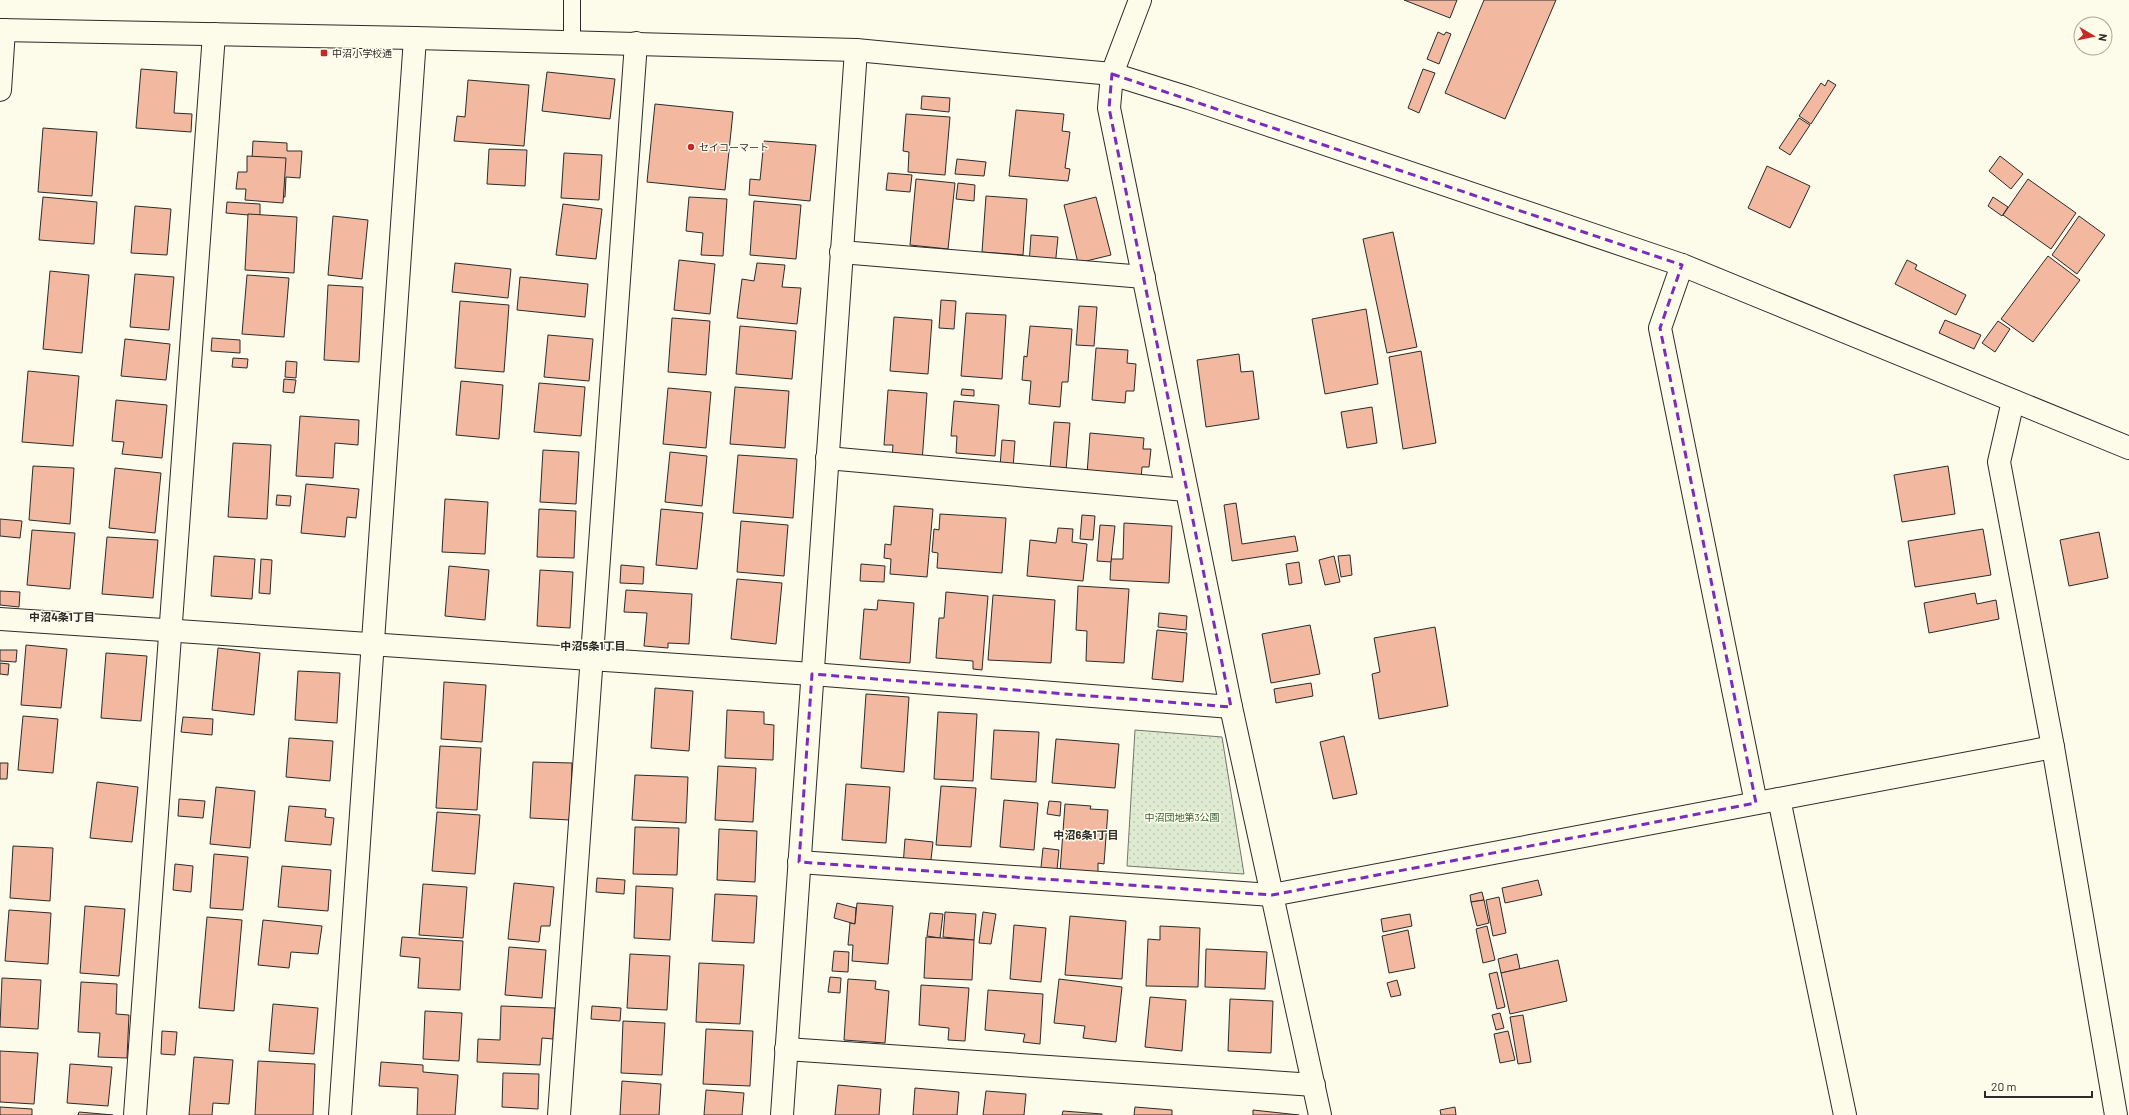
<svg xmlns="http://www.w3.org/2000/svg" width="2129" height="1115" font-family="Barlow,'Noto Sans JP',sans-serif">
	<defs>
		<pattern id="park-dots" width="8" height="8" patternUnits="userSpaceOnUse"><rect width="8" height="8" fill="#deebd1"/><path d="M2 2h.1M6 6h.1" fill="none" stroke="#bfcab4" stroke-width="1.8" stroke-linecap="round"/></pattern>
	</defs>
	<rect width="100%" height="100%" fill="#fdfbea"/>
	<polygon fill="url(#park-dots)" stroke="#74746e" points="1135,730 1222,737 1244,874 1127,866"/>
	<g fill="#f2b8a0" stroke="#2b2b2b">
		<polygon points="1404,0 1457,0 1450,18"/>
		<polygon points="1484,0 1556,0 1505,119 1445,93"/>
		<polygon points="1438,32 1444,35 1446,32 1451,34 1439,64 1427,59"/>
		<polygon points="141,69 177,72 174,113 192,114 191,132 136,128"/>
		<polygon points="1423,69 1435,73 1419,113 1408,108"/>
		<polygon points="547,72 615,79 610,119 542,111"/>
		<polygon points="468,80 529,85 524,146 454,141 457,116 465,117"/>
		<polygon points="1828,80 1836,85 1811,124 1799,116 1821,83 1825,86"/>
		<polygon points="922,96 950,98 949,112 921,109"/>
		<polygon points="655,104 733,112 725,190 647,182"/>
		<polygon points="1016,110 1064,114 1062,131 1070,132 1065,168 1070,169 1068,181 1009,176"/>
		<polygon points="906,114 950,117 945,175 908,172 909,152 903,151"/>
		<polygon points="1799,118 1810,125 1790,155 1779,148"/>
		<polygon points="43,128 97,132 92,196 38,192"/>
		<polygon points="253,141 287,143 287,151 302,151 300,178 286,177 285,197 250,196"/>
		<polygon points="764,141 816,145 810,201 749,195 750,179 760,180"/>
		<polygon points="489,149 527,150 525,186 487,184"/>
		<polygon points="564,153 602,155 599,200 561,198"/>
		<polygon points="247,156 286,158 283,203 245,200 246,189 236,189 238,172 247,172"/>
		<polygon points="2000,156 2023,174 2011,189 1989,171"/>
		<polygon points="957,159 986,162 984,176 955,174"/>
		<polygon points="1767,166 1810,186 1790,228 1748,208"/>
		<polygon points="888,173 912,175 910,192 886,190"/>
		<polygon points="916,179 955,183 948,249 910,245"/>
		<polygon points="2028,179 2076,213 2051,249 2003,215"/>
		<polygon points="958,183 975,185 974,201 956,199"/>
		<polygon points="986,196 1027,199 1023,255 982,252"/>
		<polygon points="43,197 97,202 94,244 39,240"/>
		<polygon points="689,197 727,199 723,256 701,255 703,233 686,231"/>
		<polygon points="1096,197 1111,255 1078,263 1064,205"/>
		<polygon points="1993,197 2008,207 2002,216 1988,206"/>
		<polygon points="754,201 801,205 796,259 750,255"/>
		<polygon points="227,202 260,204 260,216 226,213"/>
		<polygon points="563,204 602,209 596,259 556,255"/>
		<polygon points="135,206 171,209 167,255 131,253"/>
		<polygon points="248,214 297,217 294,273 245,270"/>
		<polygon points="333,216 368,220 362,279 328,275"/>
		<polygon points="2079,216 2105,235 2077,274 2052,255"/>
		<polygon points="1393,232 1417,347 1387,353 1363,239"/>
		<polygon points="1031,235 1058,237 1055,267 1029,265"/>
		<polygon points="2048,256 2080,280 2033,342 2001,319"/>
		<polygon points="679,260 715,264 710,314 674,310"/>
		<polygon points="1907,260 1917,265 1915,269 1966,295 1956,315 1895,284"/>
		<polygon points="455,263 511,269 508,298 452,292"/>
		<polygon points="757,263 785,265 782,287 801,288 797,324 737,318 742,279 754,281"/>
		<polygon points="50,271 89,275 82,353 43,349"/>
		<polygon points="135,274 174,277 169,330 130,327"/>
		<polygon points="247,275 289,278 284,337 242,334"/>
		<polygon points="520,277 588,284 585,317 517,310"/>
		<polygon points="328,285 363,287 359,362 324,360"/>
		<polygon points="941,300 956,301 954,329 939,328"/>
		<polygon points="460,301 509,305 504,372 455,368"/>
		<polygon points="1079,306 1097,307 1094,346 1076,345"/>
		<polygon points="1366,309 1378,384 1325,394 1312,319"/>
		<polygon points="966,313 1006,315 1002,379 961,376"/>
		<polygon points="894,317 932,320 928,374 890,371"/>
		<polygon points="672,318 710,321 706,375 668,372"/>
		<polygon points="1945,320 1981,335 1974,349 1939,333"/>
		<polygon points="1998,321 2010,329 1995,352 1982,343"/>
		<polygon points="740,326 796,331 792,379 736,374"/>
		<polygon points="1030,326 1072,329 1068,382 1062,382 1060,407 1029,404 1031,381 1022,380 1024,356 1027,357"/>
		<polygon points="548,335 593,339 589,381 544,377"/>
		<polygon points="212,338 240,340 240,353 211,351"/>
		<polygon points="125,339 170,344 166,380 121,376"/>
		<polygon points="1096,348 1128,350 1127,363 1136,364 1134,391 1126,391 1125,403 1092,400"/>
		<polygon points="1421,351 1436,443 1403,449 1389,357"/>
		<polygon points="1239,354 1241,372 1253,371 1259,419 1206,427 1197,360"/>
		<polygon points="233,358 248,359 247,368 232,367"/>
		<polygon points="286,361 297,362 296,378 285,377"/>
		<polygon points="28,371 79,376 73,446 22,442"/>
		<polygon points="284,379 296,380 294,393 283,392"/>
		<polygon points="461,381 503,385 499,439 456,435"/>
		<polygon points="539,383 585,387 581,436 534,432"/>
		<polygon points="735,387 789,391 785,448 730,444"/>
		<polygon points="668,388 711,392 706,448 663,444"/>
		<polygon points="962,389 974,390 974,396 961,395"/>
		<polygon points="888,390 927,393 922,462 892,459 893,445 884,445"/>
		<polygon points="116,400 167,405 162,458 122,454 124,442 112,441"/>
		<polygon points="954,401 999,405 995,456 956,453 957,436 951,436"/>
		<polygon points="1372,407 1377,443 1347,448 1341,412"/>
		<polygon points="300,416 359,420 358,445 335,443 333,478 296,476"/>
		<polygon points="1054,422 1070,423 1066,470 1050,469"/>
		<polygon points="1090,433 1144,438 1143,449 1151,449 1149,467 1142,467 1141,479 1087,474"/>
		<polygon points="1002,440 1015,441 1013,468 1000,467"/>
		<polygon points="233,443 271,445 267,519 228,517"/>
		<polygon points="543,450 579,452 576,504 540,502"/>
		<polygon points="670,452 707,456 702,506 665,502"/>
		<polygon points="738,455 797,459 793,518 733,513"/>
		<polygon points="33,466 74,468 70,524 29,520"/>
		<polygon points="1948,466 1955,514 1902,522 1894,475"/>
		<polygon points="115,468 161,473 155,533 109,528"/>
		<polygon points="306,484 359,489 356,518 347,517 345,537 301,533"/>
		<polygon points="277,495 291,496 290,506 276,505"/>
		<polygon points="445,499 488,502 485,554 442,552"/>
		<polygon points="1236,503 1242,544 1295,536 1298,551 1232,561 1224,505"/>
		<polygon points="894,506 933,509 927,577 890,574 891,559 884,558 885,544 891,545"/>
		<polygon points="539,509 576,511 574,558 537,557"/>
		<polygon points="661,509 703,513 697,569 656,565"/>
		<polygon points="940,514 1006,518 1002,573 937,568 938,553 932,552 934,529 939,530"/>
		<polygon points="1082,515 1095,516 1093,540 1080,539"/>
		<polygon points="0,519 22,521 20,538 0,536"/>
		<polygon points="741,521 788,525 784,576 737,572"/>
		<polygon points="1124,523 1172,526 1169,583 1110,580 1111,559 1123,559"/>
		<polygon points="1100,525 1115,526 1111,562 1097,561"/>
		<polygon points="1058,528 1073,529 1072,542 1087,544 1083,581 1027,576 1030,540 1056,543"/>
		<polygon points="1983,529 1991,575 1915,587 1908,541"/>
		<polygon points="32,530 75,533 70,589 27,585"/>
		<polygon points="2099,532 2108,578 2069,586 2060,540"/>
		<polygon points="107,537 158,540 153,598 102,594"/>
		<polygon points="1350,555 1352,575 1341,577 1338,556"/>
		<polygon points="214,556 255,559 252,599 211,596"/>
		<polygon points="1334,556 1340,582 1325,585 1319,560"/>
		<polygon points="261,559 272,560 270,594 259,593"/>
		<polygon points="1299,562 1302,583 1289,585 1286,564"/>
		<polygon points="861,564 885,566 884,582 860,581"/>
		<polygon points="621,565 644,567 643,584 620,583"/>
		<polygon points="449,566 489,570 485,620 445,616"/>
		<polygon points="540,570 573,572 570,628 537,626"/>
		<polygon points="737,579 782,583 776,644 731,639"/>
		<polygon points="1078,586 1129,589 1124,663 1086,661 1087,631 1076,630"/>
		<polygon points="626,590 692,594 689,644 668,643 668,648 644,646 647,613 624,612"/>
		<polygon points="0,591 20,592 19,607 0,605"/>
		<polygon points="946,592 988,596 982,670 973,669 973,661 936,658 939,618 944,618"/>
		<polygon points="1975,593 1977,604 1996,600 1999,619 1929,633 1924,603"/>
		<polygon points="993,595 1055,600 1051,663 988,660"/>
		<polygon points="878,600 914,603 910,663 860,659 864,609 877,610"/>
		<polygon points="1159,613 1187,616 1186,630 1158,627"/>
		<polygon points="1310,625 1320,674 1271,683 1262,634"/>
		<polygon points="1435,627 1448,706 1379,719 1372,674 1380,672 1374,638"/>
		<polygon points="1157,630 1187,633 1183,682 1152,679"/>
		<polygon points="26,645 67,649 61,708 21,705"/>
		<polygon points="218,648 260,653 254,715 212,710"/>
		<polygon points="0,650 17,650 16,662 0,661"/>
		<polygon points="106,653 147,656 141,721 101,718"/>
		<polygon points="0,663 9,664 8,675 0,674"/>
		<polygon points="298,671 340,673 337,723 295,720"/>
		<polygon points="444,682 486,685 482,742 441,739"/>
		<polygon points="1311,683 1313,696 1276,703 1274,689"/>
		<polygon points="655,688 693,691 689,751 651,748"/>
		<polygon points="866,694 909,697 904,772 861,768"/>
		<polygon points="727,710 764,712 764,724 774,725 773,760 725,758"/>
		<polygon points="938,712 977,714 973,781 934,779"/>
		<polygon points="23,716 58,719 53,773 18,770"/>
		<polygon points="183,717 213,719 212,735 181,732"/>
		<polygon points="994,730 1039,732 1036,782 991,779"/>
		<polygon points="1344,736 1357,794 1333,799 1320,742"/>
		<polygon points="289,738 333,741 330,781 286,777"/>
		<polygon points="1056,739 1119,744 1115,788 1052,783"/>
		<polygon points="440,746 481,748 477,810 436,808"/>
		<polygon points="533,762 572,763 570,820 530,818"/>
		<polygon points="0,763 8,763 7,779 0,779"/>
		<polygon points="718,766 756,768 753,822 715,820"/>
		<polygon points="635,775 688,777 686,823 632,820"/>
		<polygon points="97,782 138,787 132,842 90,838"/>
		<polygon points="846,784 890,787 886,843 842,840"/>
		<polygon points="941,786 976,788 971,847 936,845"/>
		<polygon points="216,787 255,791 250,848 210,844"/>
		<polygon points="179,799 205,801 203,818 178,816"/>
		<polygon points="1004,800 1038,803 1034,850 1000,847"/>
		<polygon points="1049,801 1061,802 1060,816 1047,814"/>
		<polygon points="1065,804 1091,806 1090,809 1108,810 1104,864 1098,863 1098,873 1060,872"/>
		<polygon points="289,806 326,809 325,817 334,818 331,845 285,841"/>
		<polygon points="437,812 480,815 475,874 432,871"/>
		<polygon points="635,827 679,828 677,875 633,874"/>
		<polygon points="719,829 757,831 755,882 717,880"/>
		<polygon points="905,839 933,842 930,868 903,866"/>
		<polygon points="13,846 53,848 50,901 10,898"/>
		<polygon points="1043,848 1059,850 1056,879 1040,877"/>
		<polygon points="214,854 248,857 243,910 210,908"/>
		<polygon points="175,864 193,866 191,892 173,890"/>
		<polygon points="282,866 331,870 328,911 278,907"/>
		<polygon points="597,878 625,880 624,894 596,892"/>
		<polygon points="1538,880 1542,895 1505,903 1502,888"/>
		<polygon points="514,883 554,887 550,926 541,926 539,942 508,939"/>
		<polygon points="423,884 467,887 463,938 419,935"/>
		<polygon points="636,886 673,888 670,940 634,938"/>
		<polygon points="1482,892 1484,900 1471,902 1470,895"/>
		<polygon points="715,894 757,896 754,943 712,941"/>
		<polygon points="1499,897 1506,933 1493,936 1486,900"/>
		<polygon points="1484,900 1489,923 1477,926 1471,902"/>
		<polygon points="837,903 856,908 855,924 834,918"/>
		<polygon points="857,903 893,906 888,964 852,961 853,945 848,945 850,923 855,924"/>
		<polygon points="85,906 125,909 119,976 80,973"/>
		<polygon points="9,910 51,913 48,964 5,961"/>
		<polygon points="945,912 976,914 974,940 943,937"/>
		<polygon points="983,912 996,914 991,944 979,943"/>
		<polygon points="930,913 943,914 940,938 927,936"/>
		<polygon points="1410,914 1412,926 1383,932 1381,919"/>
		<polygon points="1070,916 1126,921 1122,979 1065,975"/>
		<polygon points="207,917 242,920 234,1011 199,1008"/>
		<polygon points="263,920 322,926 318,954 291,952 289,968 258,965"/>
		<polygon points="1014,925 1046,928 1041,982 1010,979"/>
		<polygon points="1160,926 1200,928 1198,987 1146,986 1148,939 1160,940"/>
		<polygon points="1487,926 1495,960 1483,963 1476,929"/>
		<polygon points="1408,930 1415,968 1389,973 1382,936"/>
		<polygon points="402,937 463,941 460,990 418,988 420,958 400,956"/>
		<polygon points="926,937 974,940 972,980 924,978"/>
		<polygon points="509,947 546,950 542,998 505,995"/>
		<polygon points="1206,949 1267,952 1265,989 1205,987"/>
		<polygon points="834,951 849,952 848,972 832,971"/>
		<polygon points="630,954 670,956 667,1010 627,1008"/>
		<polygon points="1517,954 1520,969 1501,973 1498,959"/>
		<polygon points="1558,960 1567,1001 1510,1014 1501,973"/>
		<polygon points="699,963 744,965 740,1024 696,1022"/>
		<polygon points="1497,972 1505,1007 1497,1009 1489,974"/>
		<polygon points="830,977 841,978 840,993 828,992"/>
		<polygon points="2,978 41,980 38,1029 0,1027"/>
		<polygon points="848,979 876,981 875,989 889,991 885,1043 844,1040"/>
		<polygon points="1059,979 1122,987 1116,1042 1083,1038 1085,1026 1054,1023"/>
		<polygon points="1397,980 1401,995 1391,997 1387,983"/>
		<polygon points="81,982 117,984 116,1014 129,1015 127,1058 98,1057 100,1033 78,1032"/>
		<polygon points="921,985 969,988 965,1041 948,1040 949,1028 919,1025"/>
		<polygon points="988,990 1043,994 1040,1044 1023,1042 1025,1034 985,1030"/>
		<polygon points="1150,997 1186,1000 1182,1051 1145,1047"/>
		<polygon points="1230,999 1273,1001 1271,1053 1228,1051"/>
		<polygon points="273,1004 318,1008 314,1054 269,1051"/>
		<polygon points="501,1006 555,1008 553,1039 542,1038 540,1065 477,1062 478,1039 500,1040"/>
		<polygon points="592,1006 621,1008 620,1021 591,1019"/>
		<polygon points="425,1011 462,1013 459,1061 423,1059"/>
		<polygon points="1500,1013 1504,1028 1496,1030 1492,1015"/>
		<polygon points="1523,1015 1531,1062 1518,1064 1510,1017"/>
		<polygon points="623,1021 665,1023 662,1075 621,1073"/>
		<polygon points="706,1029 753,1031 750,1086 703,1084"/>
		<polygon points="162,1031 177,1032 175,1055 161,1054"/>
		<polygon points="1508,1031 1515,1060 1500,1063 1494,1034"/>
		<polygon points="0,1051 38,1053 34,1104 0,1102"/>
		<polygon points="194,1057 233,1060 229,1104 213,1103 212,1115 189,1115"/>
		<polygon points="258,1061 315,1064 313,1115 255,1115"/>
		<polygon points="381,1062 423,1065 423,1072 458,1075 455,1115 417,1115 418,1088 379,1086"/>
		<polygon points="70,1064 112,1067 108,1106 67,1103"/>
		<polygon points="503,1073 539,1074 538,1109 502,1107"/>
		<polygon points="622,1081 661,1084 659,1115 620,1115"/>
		<polygon points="838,1085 881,1089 879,1115 835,1115"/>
		<polygon points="915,1088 959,1092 957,1115 913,1115"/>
		<polygon points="706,1090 744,1093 742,1115 704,1115"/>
		<polygon points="986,1091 1026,1094 1024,1115 983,1115"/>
		<polygon points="0,1107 32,1109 32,1115 0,1115"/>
		<polygon points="1135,1107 1172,1110 1172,1115 1134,1115"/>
		<polygon points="1455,1107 1456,1115 1441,1115 1440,1110"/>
		<polygon points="1253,1110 1299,1115 1253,1115"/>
		<polygon points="1063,1111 1102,1114 1102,1115 1062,1115"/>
		<polygon points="79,1112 113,1115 78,1115"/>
	</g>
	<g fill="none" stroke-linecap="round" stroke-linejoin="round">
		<defs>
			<polyline id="service" points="572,0 572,42"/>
			<g id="minor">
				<polyline points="1112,74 1109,108 1231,707 1320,1115"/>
				<polyline points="0,90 4,30"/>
				<polyline points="841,252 1144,277"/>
				<polyline points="1682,265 1660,328 1756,803"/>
				<polyline points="2013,401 1999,462 2053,747 2116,1115"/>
				<polyline points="827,458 1186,490"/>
				<polyline points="0,619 812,674 1231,707"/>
				<polyline points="1779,799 1845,1115"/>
				<polyline points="799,862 1272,895 2053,747"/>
				<polyline points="786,1049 1314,1085"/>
				<polyline points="135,1115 214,34"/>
				<polyline points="340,1115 415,38"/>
				<polyline points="559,1115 636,43"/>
				<polyline points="782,1115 856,50"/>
			</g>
			<g id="tertiary">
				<polyline points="0,30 415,38 856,50 1112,74 1189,98 1682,265 2129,448"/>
				<polyline points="1112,74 1140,0"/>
			</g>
		</defs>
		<use href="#service" stroke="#2b2b2b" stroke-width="18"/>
		<use href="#minor" stroke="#2b2b2b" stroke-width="24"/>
		<use href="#tertiary" stroke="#2b2b2b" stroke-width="24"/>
		<use href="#service" stroke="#fdfbea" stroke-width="16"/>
		<use href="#minor" stroke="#fdfbea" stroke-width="22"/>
		<use href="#tertiary" stroke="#fdfbea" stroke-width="22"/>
	</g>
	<path fill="none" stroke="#7b2cbf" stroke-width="3" stroke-dasharray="8 5" stroke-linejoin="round" d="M1112 74 1682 265 1660 328 1756 803 1272 895 799 862 812 674 1231 707 1109 108Z"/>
	<g fill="#c62828" stroke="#fdfbea" stroke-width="1.5">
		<rect x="320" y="49" width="8" height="8" rx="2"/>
		<circle cx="691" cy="147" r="4"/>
	</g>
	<g text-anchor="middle" stroke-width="3" stroke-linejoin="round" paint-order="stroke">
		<g font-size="10" fill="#2b2b2b" stroke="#fdfbea" text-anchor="start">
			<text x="332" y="57">中沼小学校通</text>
			<text x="699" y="151">セイコーマート</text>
		</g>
		<g font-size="10" fill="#34623c" stroke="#fdfbea">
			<text x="1182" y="821">中沼団地第3公園</text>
		</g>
		<g font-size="11" font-weight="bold" fill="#2b2b2b" stroke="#fdfbea">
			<text x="62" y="621">中沼4条1丁目</text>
			<text x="593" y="650">中沼5条1丁目</text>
			<text x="1086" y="839">中沼6条1丁目</text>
		</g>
	</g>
	<g transform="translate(2093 36) rotate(99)"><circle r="19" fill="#fdfbea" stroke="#a9a89e"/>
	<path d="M0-3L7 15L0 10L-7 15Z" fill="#c62828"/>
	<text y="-6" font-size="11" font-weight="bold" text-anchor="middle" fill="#2b2b2b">N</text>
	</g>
	<path d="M1985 1091v6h107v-6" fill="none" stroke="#2b2b2b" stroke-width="2"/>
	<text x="1991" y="1091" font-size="12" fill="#2b2b2b" stroke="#fdfbea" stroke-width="3" paint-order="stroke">20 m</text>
</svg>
